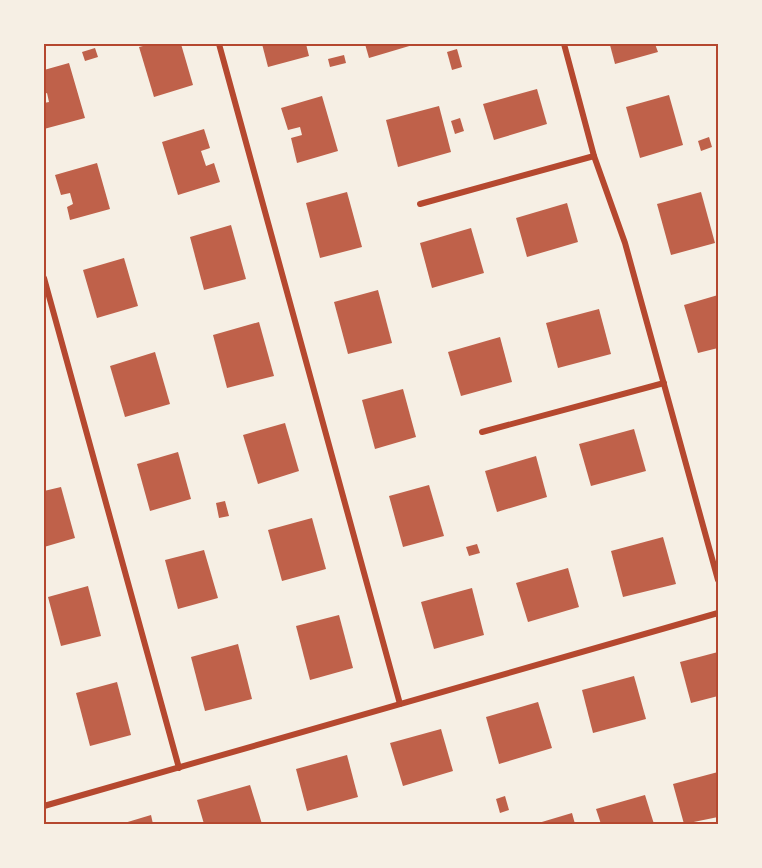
<svg xmlns="http://www.w3.org/2000/svg" width="762" height="868" font-family="Manrope,sans-serif">
	<rect width="100%" height="100%" fill="#f6efe4"/>
	<g fill="#bf614a">
		<polygon points="151,44 181,44 193,85 154,97 139,47"/>
		<polygon points="262,44 306,44 309,56 268,67"/>
		<polygon points="365,44 416,44 369,58"/>
		<polygon points="615,44 655,44 658,52 615,64 610,45"/>
		<polygon points="95,48 98,57 85,61 82,52"/>
		<polygon points="457,49 462,67 452,70 447,52"/>
		<polygon points="344,55 346,63 330,67 328,59"/>
		<polygon points="69,63 85,118 44,129 44,103 49,102 47,93 44,94 44,70"/>
		<polygon points="537,89 547,124 494,140 483,104"/>
		<polygon points="669,95 683,145 640,158 626,107"/>
		<polygon points="322,96 338,151 297,163 291,138 302,135 300,127 288,130 281,108"/>
		<polygon points="439,106 451,152 398,167 386,120"/>
		<polygon points="460,118 464,131 455,134 451,121"/>
		<polygon points="204,129 210,148 201,151 206,166 214,163 220,182 178,195 162,142"/>
		<polygon points="709,137 712,147 701,151 698,141"/>
		<polygon points="97,163 110,209 70,220 67,207 73,204 70,193 61,195 55,175"/>
		<polygon points="347,192 362,247 320,258 306,203"/>
		<polygon points="701,192 715,243 671,255 657,204"/>
		<polygon points="567,203 578,242 527,257 516,218"/>
		<polygon points="231,225 246,279 204,290 190,237"/>
		<polygon points="471,228 484,273 432,288 420,243"/>
		<polygon points="124,258 138,306 97,318 83,270"/>
		<polygon points="378,290 392,343 348,354 334,302"/>
		<polygon points="718,295 718,348 698,353 684,305"/>
		<polygon points="599,309 611,354 558,368 546,323"/>
		<polygon points="259,322 274,376 227,388 213,335"/>
		<polygon points="500,337 512,382 461,396 448,352"/>
		<polygon points="155,352 170,404 125,417 110,366"/>
		<polygon points="403,389 416,437 375,449 362,400"/>
		<polygon points="285,423 299,471 258,484 243,435"/>
		<polygon points="634,429 646,471 591,486 579,444"/>
		<polygon points="178,452 191,499 150,511 137,464"/>
		<polygon points="536,456 547,497 497,512 485,471"/>
		<polygon points="429,485 444,536 403,547 389,496"/>
		<polygon points="61,487 75,538 44,547 44,491"/>
		<polygon points="225,501 229,516 219,518 216,503"/>
		<polygon points="312,518 326,569 282,581 268,530"/>
		<polygon points="663,537 676,584 623,597 611,551"/>
		<polygon points="477,544 480,553 469,556 466,547"/>
		<polygon points="204,550 218,598 178,609 165,560"/>
		<polygon points="568,568 579,607 528,622 516,583"/>
		<polygon points="88,586 101,636 61,646 48,597"/>
		<polygon points="472,588 484,635 434,649 421,602"/>
		<polygon points="339,615 353,668 310,680 296,626"/>
		<polygon points="238,644 252,699 205,711 191,657"/>
		<polygon points="718,652 718,696 691,703 680,662"/>
		<polygon points="634,676 646,719 593,733 582,690"/>
		<polygon points="117,682 131,735 90,746 76,693"/>
		<polygon points="538,702 552,748 499,764 486,717"/>
		<polygon points="441,729 453,771 403,786 390,743"/>
		<polygon points="347,755 358,797 307,811 296,769"/>
		<polygon points="718,772 718,817 684,824 673,784"/>
		<polygon points="250,785 262,824 204,824 197,800"/>
		<polygon points="645,795 654,824 601,824 596,809"/>
		<polygon points="505,796 509,810 500,813 496,799"/>
		<polygon points="572,813 575,824 535,824"/>
		<polygon points="151,815 153,824 121,824"/>
	</g>
	<g fill="none" stroke-linecap="round" stroke-linejoin="round">
		<g stroke="#b5482f" stroke-width="6">
			<polyline points="219,44 400,704"/>
			<polyline points="564,44 594,156 625,243 718,580"/>
			<polyline points="420,204 594,156"/>
			<polyline points="44,278 179,768"/>
			<polyline points="482,432 664,383"/>
			<polyline points="44,806 718,613"/>
		</g>
	</g>
	<rect width="762" height="868" fill="none" stroke="#f6efe4" stroke-width="90"/>
	<rect x="45" y="45" width="672" height="778" fill="none" stroke="#b5482f" stroke-width="2"/>
</svg>
